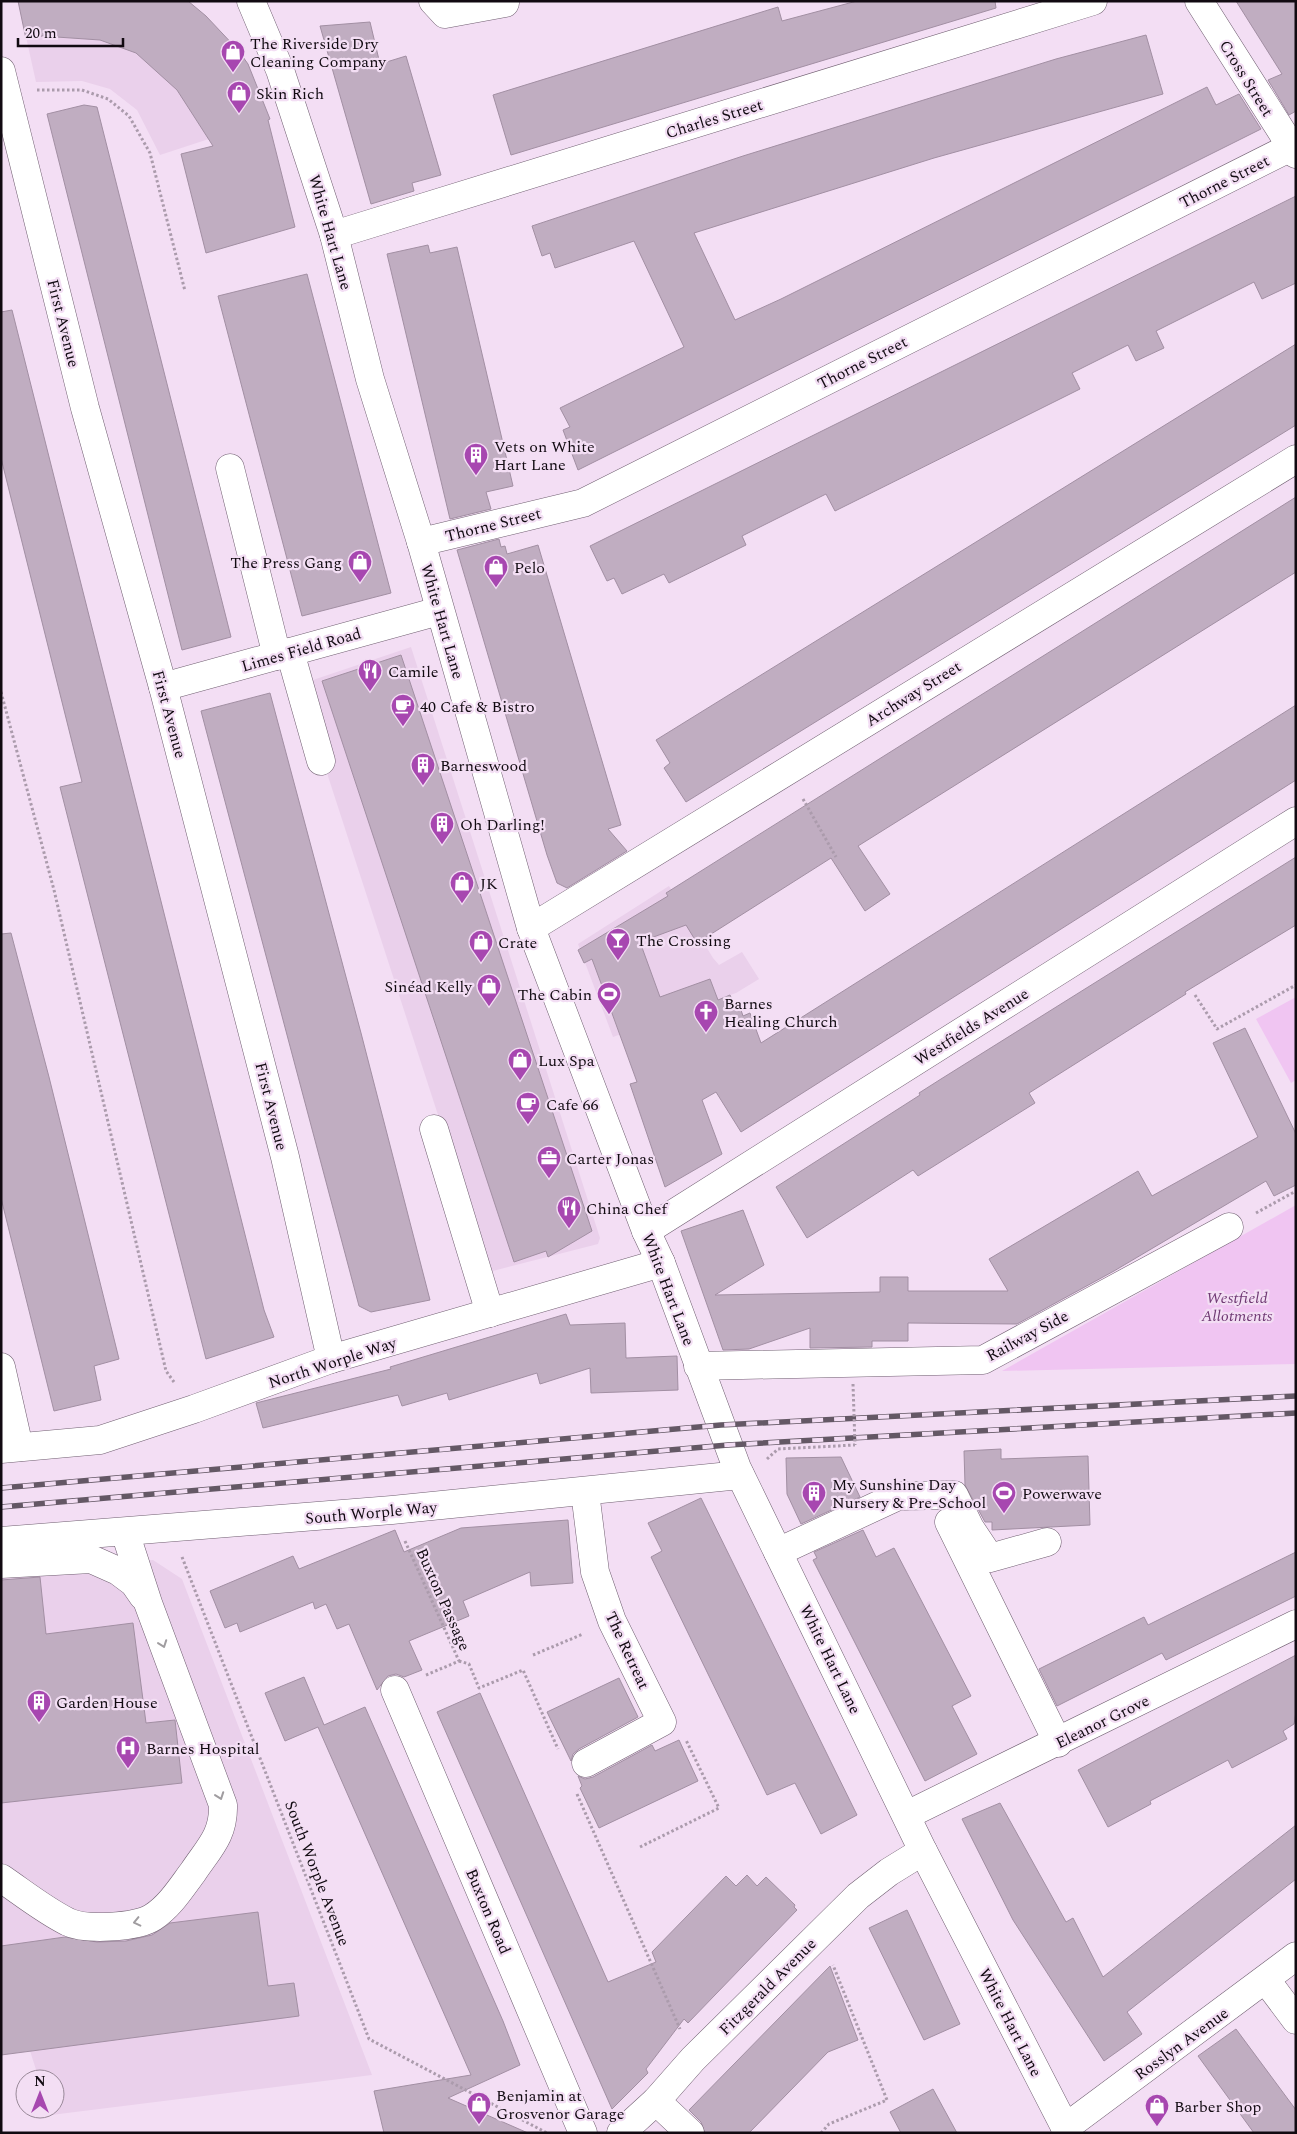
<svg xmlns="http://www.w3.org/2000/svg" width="1297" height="2134" font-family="Spectral,serif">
	<rect width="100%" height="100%" fill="#f3def4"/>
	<g fill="#ead0eb">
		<polygon points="18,1 184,1 258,89 270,119 160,155 137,110 110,89 82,81 36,82"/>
		<polygon points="411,647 600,1238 598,1244 489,1272 325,767 307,682"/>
		<polygon points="669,886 713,958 719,965 742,952 759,979 736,993 613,1037 578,944"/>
		<polygon points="153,1560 182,1579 372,2075 51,2115 49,2109 55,2109 55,2079 39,2079 1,1960 1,1574"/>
	</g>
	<g fill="#f0c5f2">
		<polygon points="1296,997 1296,1080 1291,1083 1256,1019"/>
		<polygon points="1296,1205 1296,1364 1002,1371"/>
	</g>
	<g fill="#c0adc1" stroke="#a28fa3">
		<polygon points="18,1 188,1 206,16 238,50 248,64 270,119 268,120 295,227 206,253 181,154 213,146 177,90 136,53 100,40 42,36 26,39"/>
		<polygon points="857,1 995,1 996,8 511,155 493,95 778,7 782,21"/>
		<polygon points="1236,1 1296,1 1296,111 1289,115 1268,80 1282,74"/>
		<polygon points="370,22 380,64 406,56 441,175 412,183 414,191 371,204 320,26"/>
		<polygon points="1146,35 1163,94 934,158 694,233 735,320 781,299 1207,87 1216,105 1239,94 1261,129 578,470 563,430 570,427 560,408 684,347 634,241 555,268 550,253 542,256 532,226 743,156 1056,59"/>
		<polygon points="84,105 97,107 231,637 182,650 47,114"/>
		<polygon points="1296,196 1296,283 1262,299 1254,282 1156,331 1164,348 1136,361 1128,345 1072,373 1080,389 835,511 826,494 742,536 746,545 669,583 664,574 622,594 614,578 607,581 590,546"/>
		<polygon points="428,245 430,253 457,247 513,486 486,492 491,509 450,519 387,254"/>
		<polygon points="307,274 391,593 302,616 218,296"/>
		<polygon points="12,310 264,1310 274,1337 206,1359 60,787 82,782 1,458 1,312"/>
		<polygon points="1296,344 1296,425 686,802 664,768 670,763 656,740"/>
		<polygon points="1296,497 1296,572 858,846 890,894 865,911 831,858 697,943 686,925 640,942 660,997 710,979 718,1000 730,995 733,1002 738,1001 743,1016 750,1013 761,1043 1296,705 1296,780 741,1132 716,1092 702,1100 722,1154 665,1187 630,1084 637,1082 605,994 592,959 584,963 578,950 668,896 666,893"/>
		<polygon points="499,539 501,547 505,546 507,554 538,545 621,825 608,829 627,851 567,888 557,883 547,855 457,550"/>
		<polygon points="401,655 592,1231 548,1257 546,1251 514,1262 322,681"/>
		<polygon points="270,693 361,1033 430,1300 371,1312 359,1306 201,711"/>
		<polygon points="1296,857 1296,925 1185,992 1186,994 1029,1093 1035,1103 918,1176 913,1170 807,1238 776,1187 920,1095 919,1093 941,1079"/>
		<polygon points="11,933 49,1077 119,1359 94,1366 101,1400 54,1411 1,1198 1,934"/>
		<polygon points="1245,1028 1296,1134 1296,1185 1274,1196 1266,1181 1114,1271 1017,1324 908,1323 908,1341 872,1341 872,1347 810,1348 810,1328 749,1349 723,1350 681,1231 743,1210 764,1265 715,1295 880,1292 880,1277 908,1277 908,1291 1008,1291 989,1259 1138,1171 1152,1196 1258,1137 1213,1043"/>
		<polygon points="566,1314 570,1325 625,1323 626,1358 677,1356 678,1390 591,1393 590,1368 540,1384 537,1373 449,1400 447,1393 402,1406 398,1395 263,1428 256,1403 391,1369 390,1367"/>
		<polygon points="1001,1449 1001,1459 1088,1456 1090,1525 992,1530 992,1522 985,1522 965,1485 964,1451"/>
		<polygon points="841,1457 860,1497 801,1524 787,1494 786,1458"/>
		<polygon points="701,1498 857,1815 821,1834 795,1783 767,1795 651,1557 662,1551 648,1523"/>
		<polygon points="568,1520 573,1583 531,1586 530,1572 463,1601 469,1616 409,1641 422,1670 404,1677 396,1674 388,1676 377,1690 349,1624 337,1629 326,1604 315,1609 313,1602 240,1632 237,1623 225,1628 210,1591 293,1556 299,1569 395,1530 404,1552 461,1528"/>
		<polygon points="863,1530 876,1557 894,1548 971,1696 952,1706 977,1754 925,1781 813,1560 817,1558 814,1552"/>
		<polygon points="1296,1552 1296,1596 1166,1660 1162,1653 1057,1706 1039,1669 1144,1617 1148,1625"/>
		<polygon points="40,1577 46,1634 133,1623 146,1723 175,1720 182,1783 1,1803 1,1580"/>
		<polygon points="1296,1655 1296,1712 1294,1724 1283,1731 1287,1739 1232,1768 1228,1760 1150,1801 1151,1804 1108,1827 1078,1770"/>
		<polygon points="304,1677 324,1725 365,1707 503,2021 520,2065 448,2098 528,2133 384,2133 374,2091 471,2075 318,1727 285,1741 265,1693"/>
		<polygon points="619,1678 638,1717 579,1749 573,1754 571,1761 547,1712"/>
		<polygon points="480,1693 608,1982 656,1962 652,1952 726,1876 736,1886 747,1875 757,1886 766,1877 795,1905 794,1907 797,1910 688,2023 684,2019 646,2069 648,2073 612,2109 437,1712"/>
		<polygon points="679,1740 698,1781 599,1828 580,1788 582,1786 578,1776 585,1779 593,1777 652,1745 655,1751"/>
		<polygon points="1000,1803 1066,1922 1073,1918 1103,1977 1296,1825 1296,1879 1127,2012 1142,2034 1104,2061 1013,1920 962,1819"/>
		<polygon points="907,1910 960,2024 924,2040 869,1928"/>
		<polygon points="258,1912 268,1986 294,1983 299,2016 1,2055 1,1946 65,1937 97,1942 126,1941 152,1935 170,1923"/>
		<polygon points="830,1966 858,2040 828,2052 749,2133 705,2133 701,2122 689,2110"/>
		<polygon points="1236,2029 1296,2110 1296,2133 1254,2133 1198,2056"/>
		<polygon points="933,2089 957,2133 901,2133 890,2112"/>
	</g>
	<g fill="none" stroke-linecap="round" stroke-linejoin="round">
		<defs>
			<g id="minor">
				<polyline points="251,1 280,70 334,235 370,379 421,542 531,928 646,1231 661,1263 737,1468 923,1851 1068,2133"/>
				<polyline points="433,1 445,14 505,3"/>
				<polyline points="1199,1 1296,154"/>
				<polyline points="1,71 85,408 163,687 285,1157 331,1359"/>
				<polyline points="334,235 1093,1"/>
				<polyline points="230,468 277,656"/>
				<polyline points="421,542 583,503 1291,147"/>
				<polyline points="290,652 321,761"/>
				<polyline points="163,687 439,611"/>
				<polyline points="531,928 1296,459"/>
				<polyline points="434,1129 490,1313"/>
				<polyline points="646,1231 1296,821"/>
				<polyline points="698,1366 983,1360 1229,1227"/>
				<polyline points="1,1367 19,1447"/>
				<polyline points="1,1449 100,1440 194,1409 331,1359 661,1263"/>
				<polyline points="585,1492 595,1572 612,1621 662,1722 586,1763"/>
				<polyline points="949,1522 1058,1743"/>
				<polyline points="1,1541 392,1510 740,1475"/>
				<polyline points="778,1552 898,1496 954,1495 970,1528 990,1558 1047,1542"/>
				<polyline points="1,1564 91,1559 118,1571 134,1583 143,1596"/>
				<polyline points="395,1690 583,2133"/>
				<polyline points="907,1815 1296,1624"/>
				<path d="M1 1878C23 1893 44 1910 68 1922 85 1930 136 1928 153 1917 170 1906 181 1888 193 1872 209 1848 224 1835 223 1805L148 1603 125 1532"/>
				<polyline points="1266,1980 1296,2020"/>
				<polyline points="656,2101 690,2133"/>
				<polyline points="1065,2128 1296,1956"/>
				<polyline points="621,2133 656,2101 693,2059 858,1896 889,1872 923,1851"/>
			</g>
		</defs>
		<use href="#minor" stroke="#705f71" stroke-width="29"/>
		<g stroke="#ab9bac" stroke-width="3" stroke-dasharray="2.5 2.5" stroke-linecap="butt">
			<polyline points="37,90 82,90 108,99 129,116 150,153 185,291"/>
			<polyline points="1,692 54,890 166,1371 174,1382"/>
			<polyline points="803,799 836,857"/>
			<polyline points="1195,995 1217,1029 1296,985"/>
			<polyline points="1256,1213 1296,1191"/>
			<polyline points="767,1459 778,1449 855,1445"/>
			<polyline points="405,1541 459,1661 424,1676"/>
			<polyline points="182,1557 369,2039 547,2133"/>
			<polyline points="533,1655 583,1634"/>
			<polyline points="459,1661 469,1664 479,1688 523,1670 558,1749"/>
			<polyline points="577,1794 680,2029"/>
			<polyline points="640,1847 719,1808 686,1740"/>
			<polyline points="821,2133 829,2124 887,2100 833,1965"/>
		</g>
		<use href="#minor" stroke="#fff" stroke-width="28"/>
		<defs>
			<g id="rail">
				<polyline points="1,1488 721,1425 1296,1396"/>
				<polyline points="1,1507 728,1445 1296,1413"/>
			</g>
		</defs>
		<use href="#rail" stroke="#645865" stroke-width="5.5"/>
		<use href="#rail" stroke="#f3def4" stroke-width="4" stroke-dasharray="11" stroke-linecap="butt"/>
		<polyline stroke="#ab9bac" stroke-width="3" stroke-dasharray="2.5 2.5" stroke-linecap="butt" points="853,1384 855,1445"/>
	</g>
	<defs><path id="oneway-chevron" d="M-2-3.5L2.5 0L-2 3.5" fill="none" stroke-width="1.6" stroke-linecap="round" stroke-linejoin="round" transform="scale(1.25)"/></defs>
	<g stroke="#a09da0">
		<use href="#oneway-chevron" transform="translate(163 1644) rotate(70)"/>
		<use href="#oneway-chevron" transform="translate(220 1796) rotate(70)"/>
		<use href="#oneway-chevron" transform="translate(137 1922) rotate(167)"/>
	</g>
	<defs>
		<symbol id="shop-pin" viewBox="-11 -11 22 30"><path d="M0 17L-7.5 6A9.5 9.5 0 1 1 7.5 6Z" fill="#a747b0" stroke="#f3def4"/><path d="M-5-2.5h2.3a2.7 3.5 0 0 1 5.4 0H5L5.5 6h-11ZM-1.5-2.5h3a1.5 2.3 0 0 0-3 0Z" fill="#fff"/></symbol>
		<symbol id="building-pin" viewBox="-11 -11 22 30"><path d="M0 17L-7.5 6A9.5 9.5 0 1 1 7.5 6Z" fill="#a747b0" stroke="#f3def4"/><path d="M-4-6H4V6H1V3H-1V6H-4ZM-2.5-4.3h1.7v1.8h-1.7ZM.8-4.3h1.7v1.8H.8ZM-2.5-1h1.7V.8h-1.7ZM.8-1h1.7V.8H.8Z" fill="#fff"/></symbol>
		<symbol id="restaurant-pin" viewBox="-11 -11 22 30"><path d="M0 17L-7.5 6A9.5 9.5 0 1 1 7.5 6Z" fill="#a747b0" stroke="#f3def4"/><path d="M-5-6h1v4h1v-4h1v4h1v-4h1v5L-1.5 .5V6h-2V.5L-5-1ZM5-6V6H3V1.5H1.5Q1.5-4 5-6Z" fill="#fff"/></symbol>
		<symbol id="cafe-pin" viewBox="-11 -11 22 30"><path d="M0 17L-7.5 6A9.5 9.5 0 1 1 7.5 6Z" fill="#a747b0" stroke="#f3def4"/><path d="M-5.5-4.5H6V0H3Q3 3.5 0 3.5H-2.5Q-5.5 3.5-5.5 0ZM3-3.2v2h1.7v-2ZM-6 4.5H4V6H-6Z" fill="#fff"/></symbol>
		<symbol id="bar-pin" viewBox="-11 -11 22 30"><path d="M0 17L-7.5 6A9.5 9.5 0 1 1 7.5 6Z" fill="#a747b0" stroke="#f3def4"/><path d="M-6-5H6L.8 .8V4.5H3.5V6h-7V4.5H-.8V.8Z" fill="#fff"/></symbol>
		<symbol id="stadium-pin" viewBox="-11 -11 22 30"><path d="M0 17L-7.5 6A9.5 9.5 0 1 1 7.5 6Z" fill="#a747b0" stroke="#f3def4"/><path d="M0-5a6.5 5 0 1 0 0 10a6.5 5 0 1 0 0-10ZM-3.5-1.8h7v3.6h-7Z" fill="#fff"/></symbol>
		<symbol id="church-pin" viewBox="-11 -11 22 30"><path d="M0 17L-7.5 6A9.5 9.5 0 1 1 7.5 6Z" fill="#a747b0" stroke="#f3def4"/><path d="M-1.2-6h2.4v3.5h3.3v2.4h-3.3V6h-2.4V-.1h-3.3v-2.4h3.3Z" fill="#fff"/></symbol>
		<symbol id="office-pin" viewBox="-11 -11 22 30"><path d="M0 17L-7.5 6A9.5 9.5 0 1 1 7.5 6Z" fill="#a747b0" stroke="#f3def4"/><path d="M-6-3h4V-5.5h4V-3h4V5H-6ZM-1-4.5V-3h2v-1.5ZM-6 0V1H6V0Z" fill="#fff"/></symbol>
		<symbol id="hospital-pin" viewBox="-11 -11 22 30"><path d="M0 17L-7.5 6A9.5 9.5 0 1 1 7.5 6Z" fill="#a747b0" stroke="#f3def4"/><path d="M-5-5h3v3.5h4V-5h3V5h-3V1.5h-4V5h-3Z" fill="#fff"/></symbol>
	</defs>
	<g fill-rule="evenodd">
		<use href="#shop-pin" x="219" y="38" width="28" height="38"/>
		<use href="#shop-pin" x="225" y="79" width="28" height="38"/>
		<use href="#building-pin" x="462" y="441" width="28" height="38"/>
		<use href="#shop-pin" x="346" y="548" width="28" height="38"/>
		<use href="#shop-pin" x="482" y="553" width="28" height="38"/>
		<use href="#restaurant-pin" x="356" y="657" width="28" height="38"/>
		<use href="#cafe-pin" x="389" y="692" width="28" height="38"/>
		<use href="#building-pin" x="409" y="751" width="28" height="38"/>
		<use href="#building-pin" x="428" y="810" width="28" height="38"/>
		<use href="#shop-pin" x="448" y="869" width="28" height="38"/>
		<use href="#bar-pin" x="604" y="926" width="28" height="38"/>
		<use href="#shop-pin" x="467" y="928" width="28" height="38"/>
		<use href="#shop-pin" x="475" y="972" width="28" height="38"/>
		<use href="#stadium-pin" x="595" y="980" width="28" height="38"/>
		<use href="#church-pin" x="692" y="998" width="28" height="38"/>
		<use href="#shop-pin" x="506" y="1046" width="28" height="38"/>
		<use href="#cafe-pin" x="514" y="1090" width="28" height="38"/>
		<use href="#office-pin" x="535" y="1144" width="28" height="38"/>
		<use href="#restaurant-pin" x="555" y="1194" width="28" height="38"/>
		<use href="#building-pin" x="800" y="1479" width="28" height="38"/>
		<use href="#stadium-pin" x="990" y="1479" width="28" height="38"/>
		<use href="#building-pin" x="25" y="1688" width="28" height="38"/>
		<use href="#hospital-pin" x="114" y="1734" width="28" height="38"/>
		<use href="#shop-pin" x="465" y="2090" width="28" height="38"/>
		<use href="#shop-pin" x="1143" y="2092" width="28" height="38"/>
	</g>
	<g text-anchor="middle" stroke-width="4.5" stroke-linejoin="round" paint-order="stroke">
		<g font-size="16" fill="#110a11" stroke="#f3def4" text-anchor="start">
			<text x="250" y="49">The Riverside Dry<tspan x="250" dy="18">Cleaning Company</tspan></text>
			<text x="256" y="99">Skin Rich</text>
			<text x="494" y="452">Vets on White<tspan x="494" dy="18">Hart Lane</tspan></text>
			<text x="342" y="568" text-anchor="end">The Press Gang</text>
			<text x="514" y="573">Pelo</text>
			<text x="388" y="677">Camile</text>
			<text x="420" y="712">40 Cafe &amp; Bistro</text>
			<text x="440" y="771">Barneswood</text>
			<text x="460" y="830">Oh Darling!</text>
			<text x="480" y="889">JK</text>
			<text x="636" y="946">The Crossing</text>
			<text x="498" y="948">Crate</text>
			<text x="472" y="992" text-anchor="end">Sinéad Kelly</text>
			<text x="592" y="1000" text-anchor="end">The Cabin</text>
			<text x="724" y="1009">Barnes<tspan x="724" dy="18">Healing Church</tspan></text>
			<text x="538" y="1066">Lux Spa</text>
			<text x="546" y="1110">Cafe 66</text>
			<text x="566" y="1164">Carter Jonas</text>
			<text x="586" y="1214">China Chef</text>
			<text x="832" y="1490">My Sunshine Day<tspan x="832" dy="18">Nursery &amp; Pre-School</tspan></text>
			<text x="1022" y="1499">Powerwave</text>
			<text x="56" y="1708">Garden House</text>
			<text x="146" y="1754">Barnes Hospital</text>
			<text x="496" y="2101">Benjamin at<tspan x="496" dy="18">Grosvenor Garage</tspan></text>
			<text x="1174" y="2112">Barber Shop</text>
		</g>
		<g font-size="16" fill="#110a11" stroke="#f3def4">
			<text transform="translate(1247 78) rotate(58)" y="6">Cross Street</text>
			<text transform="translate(714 118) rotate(-17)" y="6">Charles Street</text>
			<text transform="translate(1224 181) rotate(-27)" y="6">Thorne Street</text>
			<text transform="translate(331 232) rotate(74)" y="6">White Hart Lane</text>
			<text transform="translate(64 323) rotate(76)" y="6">First Avenue</text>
			<text transform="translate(862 362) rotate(-27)" y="6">Thorne Street</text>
			<text transform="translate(493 524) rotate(-14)" y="6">Thorne Street</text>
			<text transform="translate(443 621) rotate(74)" y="6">White Hart Lane</text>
			<text transform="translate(301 649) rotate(-16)" y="6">Limes Field Road</text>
			<text transform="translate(913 693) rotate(-32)" y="6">Archway Street</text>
			<text transform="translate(170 714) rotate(75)" y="6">First Avenue</text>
			<text transform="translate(971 1026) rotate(-32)" y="6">Westfields Avenue</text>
			<text transform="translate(272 1106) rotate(76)" y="6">First Avenue</text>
			<text transform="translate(669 1289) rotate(69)" y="6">White Hart Lane</text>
			<text transform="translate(1027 1335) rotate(-28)" y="6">Railway Side</text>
			<text transform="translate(332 1362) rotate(-18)" y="6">North Worple Way</text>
			<text transform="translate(371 1512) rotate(-5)" y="6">South Worple Way</text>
			<text transform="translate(444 1599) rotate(66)" y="6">Buxton Passage</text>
			<text transform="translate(628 1650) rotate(65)" y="6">The Retreat</text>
			<text transform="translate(831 1659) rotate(64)" y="6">White Hart Lane</text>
			<text transform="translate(1102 1721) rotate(-26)" y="6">Eleanor Grove</text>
			<text transform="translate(318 1873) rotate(69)" y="6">South Worple Avenue</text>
			<text transform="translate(489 1911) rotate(67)" y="6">Buxton Road</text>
			<text transform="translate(767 1986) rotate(-45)" y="6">Fitzgerald Avenue</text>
			<text transform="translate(1011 2022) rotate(63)" y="6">White Hart Lane</text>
			<text transform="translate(1181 2043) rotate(-36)" y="6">Rosslyn Avenue</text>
		</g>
		<g font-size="16" font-style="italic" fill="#703a74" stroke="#f3def4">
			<text x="1237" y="1303">Westfield<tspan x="1237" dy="18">Allotments</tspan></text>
		</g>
	</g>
	<rect width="1297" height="2134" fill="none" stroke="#110a11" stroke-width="5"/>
	<g transform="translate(40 2094)"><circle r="24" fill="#f3def4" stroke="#998999"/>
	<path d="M0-4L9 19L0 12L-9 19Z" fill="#a747b0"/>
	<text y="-8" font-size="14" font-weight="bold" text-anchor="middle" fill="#110a11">N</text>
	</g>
	<path d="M18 38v8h105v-8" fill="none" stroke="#110a11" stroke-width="2.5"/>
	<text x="25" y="38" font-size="15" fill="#110a11" stroke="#f3def4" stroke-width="4" paint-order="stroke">20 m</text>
</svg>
